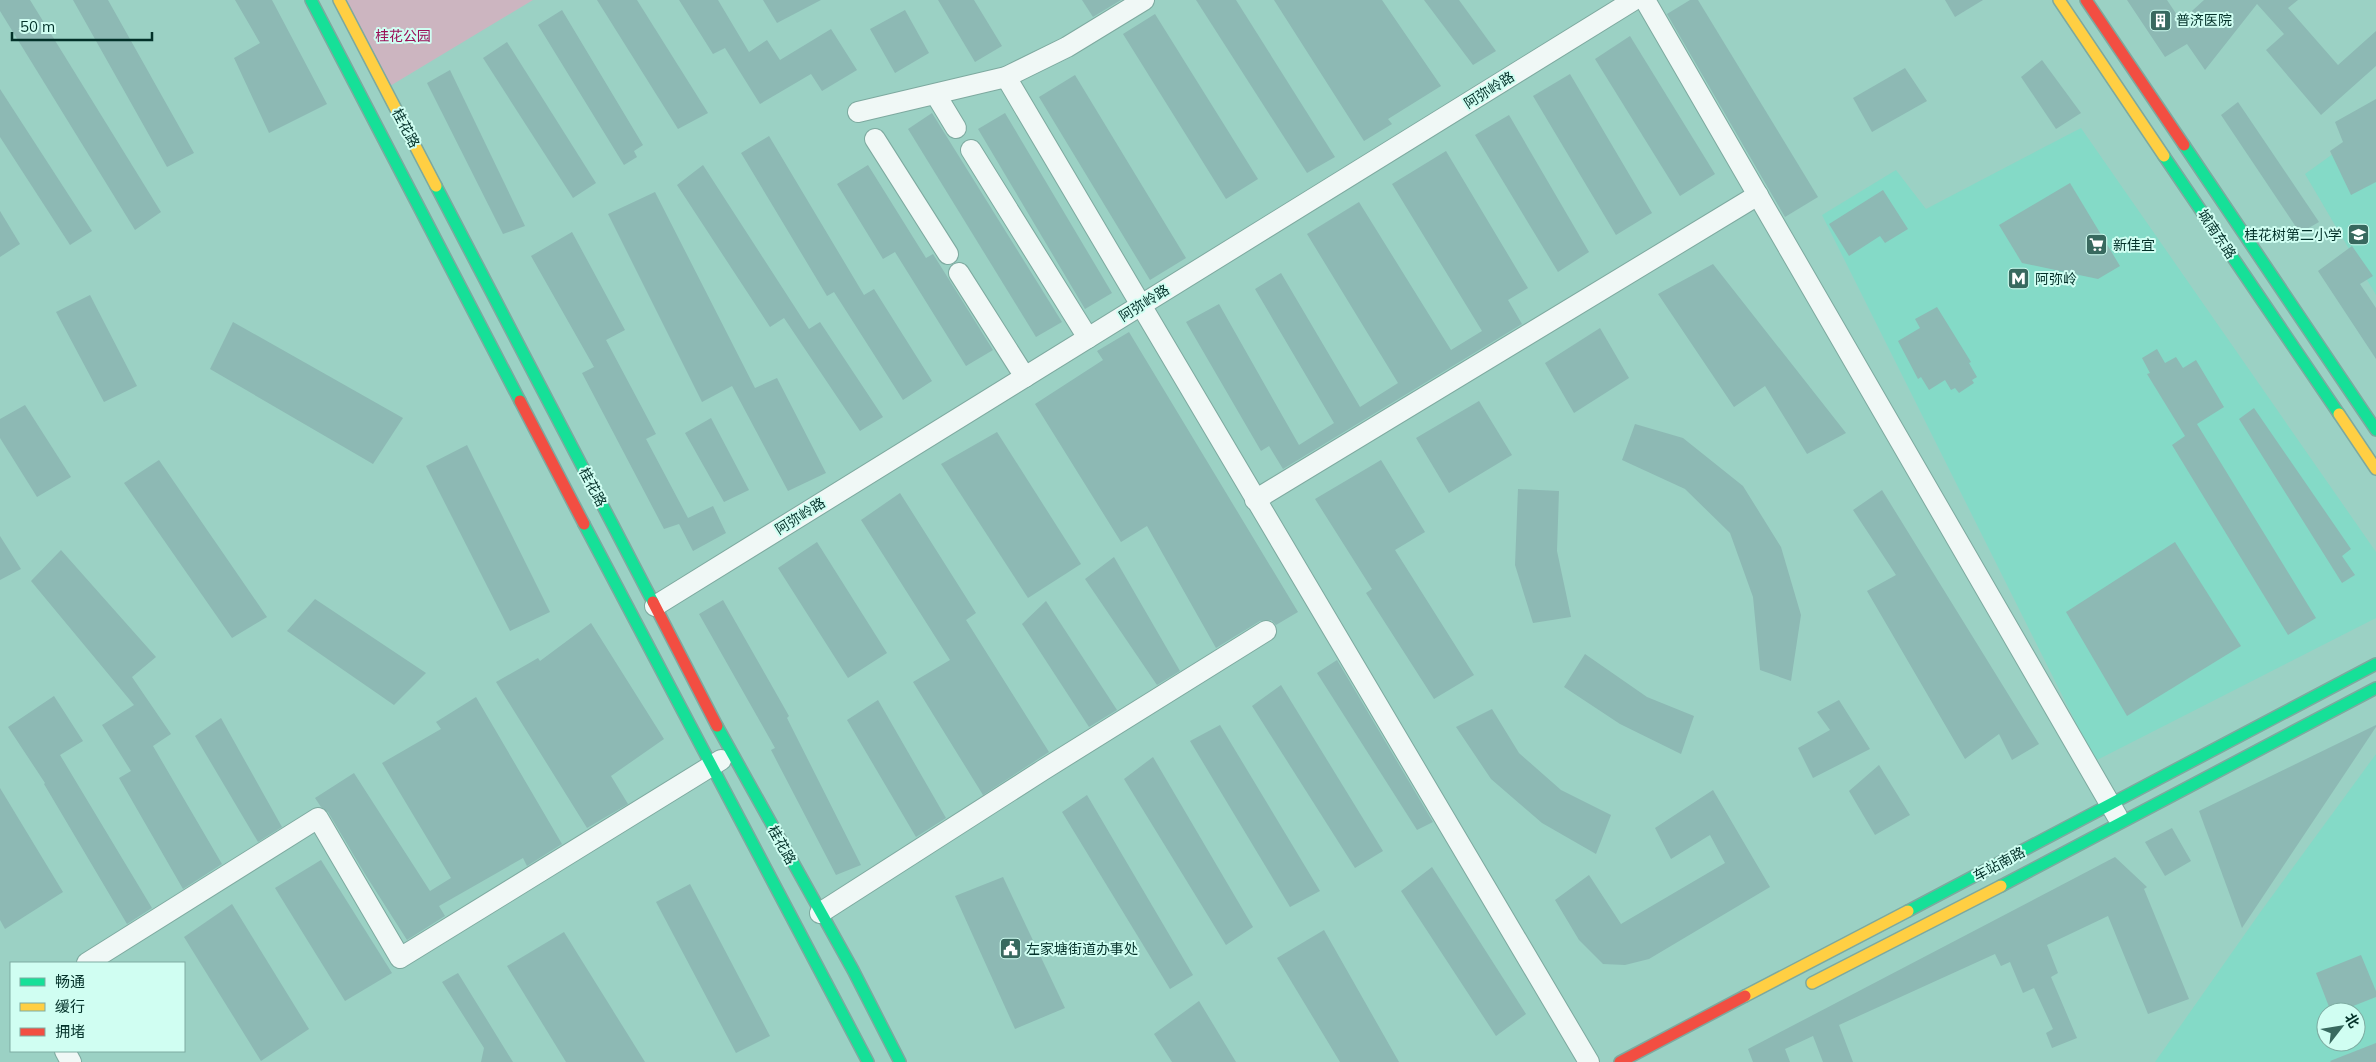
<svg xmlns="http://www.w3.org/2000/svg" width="2376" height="1062" font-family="Mulish,'Noto Sans SC',sans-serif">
	<rect width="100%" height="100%" fill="#9bd1c4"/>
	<g fill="#84dac7" fill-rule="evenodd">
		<polygon points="2376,123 2376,295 2305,174"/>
		<polygon points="2081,128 2376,552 2376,618 2095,761 1822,215 1896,170 1926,209"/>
		<path d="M2376 754V1062H2155L2259 914ZM2326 1012H2356V1042H2326Z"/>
	</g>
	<polygon fill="#ccb5c0" points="346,0 533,0 385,89"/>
	<g fill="#8db9b4">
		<polygon points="0,0 30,0 161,212 135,230 0,11"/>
		<polygon points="73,0 108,0 194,153 167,167"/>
		<polygon points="235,0 272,0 327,104 269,133 234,58 260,43"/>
		<polygon points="597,0 637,0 708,113 678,129"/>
		<polygon points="679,0 718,0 749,52 767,40 780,60 831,29 857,70 822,91 811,74 760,104 725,48 713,54"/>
		<polygon points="763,0 821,0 777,23"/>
		<polygon points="938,0 974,0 1002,46 975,62"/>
		<polygon points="1082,0 1121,0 1093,17"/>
		<polygon points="1196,0 1236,0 1335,157 1307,173"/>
		<polygon points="1274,0 1382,0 1441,86 1388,119 1392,124 1364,141"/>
		<polygon points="1424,0 1459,0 1496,51 1473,65"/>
		<polygon points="1690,0 1698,0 1818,197 1785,217 1667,14"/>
		<polygon points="1945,0 1983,0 1955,17"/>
		<polygon points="2127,0 2167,0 2181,21 2204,0 2298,0 2288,8 2338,65 2376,31 2376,66 2321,115 2266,50 2284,34 2257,4 2205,70 2187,44 2165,57"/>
		<polygon points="562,10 643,145 634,151 637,157 624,165 538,25"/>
		<polygon points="905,10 929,53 895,73 870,29"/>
		<polygon points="1155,14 1258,179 1226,199 1123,34"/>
		<polygon points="1630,36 1715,174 1680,196 1595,59"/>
		<polygon points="507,42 596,183 573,198 483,58"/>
		<polygon points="2042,60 2081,113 2056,129 2021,77"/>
		<polygon points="1905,68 1927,101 1872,132 1853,98"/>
		<polygon points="450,70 525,226 503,234 427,83"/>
		<polygon points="1570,74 1652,213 1616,235 1533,96"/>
		<polygon points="1075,75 1186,258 1150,280 1039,97"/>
		<polygon points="0,89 92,231 70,245 0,137"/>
		<polygon points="2376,99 2376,182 2351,195 2330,151 2343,142 2335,122"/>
		<polygon points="2238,102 2319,222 2300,233 2221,115"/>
		<polygon points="932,113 1062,322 1036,337 908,129"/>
		<polygon points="1005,113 1112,293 1085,309 978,129"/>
		<polygon points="1509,115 1589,252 1558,272 1475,135"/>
		<polygon points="769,136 864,295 874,289 932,381 903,400 834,292 827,296 741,153"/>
		<polygon points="1446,151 1528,288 1508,300 1522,324 1283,469 1269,446 1261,451 1186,322 1219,304 1299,445 1334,423 1255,289 1281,273 1360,407 1398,383 1307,234 1359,202 1451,350 1482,331 1392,184"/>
		<polygon points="703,165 809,329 820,322 883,417 860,431 784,318 770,327 677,185"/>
		<polygon points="868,165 926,258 933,254 993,350 966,366 895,252 883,259 837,184"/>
		<polygon points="2070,183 2120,266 2098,279 2022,263 1999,225"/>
		<polygon points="1883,190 1908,229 1885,243 1880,236 1849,256 1829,224"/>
		<polygon points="655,192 755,388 777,378 826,473 788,491 732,386 702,402 608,214"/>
		<polygon points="0,211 20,244 0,257"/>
		<polygon points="572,232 625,330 606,340 656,434 646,439 688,518 713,506 726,533 693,551 679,524 664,529 582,373 594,367 531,256"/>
		<polygon points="2352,246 2373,276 2360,284 2376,308 2376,359 2318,271"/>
		<polygon points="1713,264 1846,433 1807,454 1765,386 1734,407 1658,294"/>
		<polygon points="90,295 137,386 104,402 56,312"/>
		<polygon points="1937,307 1971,362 1969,363 1977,377 1972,380 1974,383 1959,393 1955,388 1951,390 1945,380 1929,390 1921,377 1918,379 1898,341 1920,328 1915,319"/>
		<polygon points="233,322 403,418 373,464 210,369"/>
		<polygon points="1600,328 1629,378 1574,413 1545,363"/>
		<polygon points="1129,332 1298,612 1276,625 1271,620 1260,621 1216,648 1147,526 1121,542 1035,404 1103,360 1097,351"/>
		<polygon points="2157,349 2165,363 2176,357 2183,368 2196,360 2224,407 2197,424 2316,618 2288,635 2172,445 2185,436 2147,374 2150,373 2142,358"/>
		<polygon points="1479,401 1512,455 1449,493 1416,438"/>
		<polygon points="25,405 71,477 37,497 0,438 0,419"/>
		<polygon points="2254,408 2351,549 2342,556 2355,575 2342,583 2239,419"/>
		<polygon points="711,418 749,490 724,502 685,433"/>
		<polygon points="1635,424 1683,438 1743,486 1781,547 1801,615 1791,681 1760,670 1753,597 1730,533 1685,489 1622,460"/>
		<polygon points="997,432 1081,564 1028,598 941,464"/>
		<polygon points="467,445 550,612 510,631 426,466"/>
		<polygon points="159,460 267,617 232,638 124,483"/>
		<polygon points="1381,460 1425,532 1395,550 1474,675 1434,699 1366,593 1372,589 1315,499"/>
		<polygon points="1518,489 1559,491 1557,551 1571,617 1533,623 1515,565"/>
		<polygon points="1882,490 2039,744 2012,760 1999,734 1965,759 1867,591 1896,575 1853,510"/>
		<polygon points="900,493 976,613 966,620 1049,752 983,795 913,682 950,660 861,520"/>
		<polygon points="0,536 21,569 0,580"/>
		<polygon points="817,542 887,653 848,678 778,568"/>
		<polygon points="2175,542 2241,646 2127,716 2066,612"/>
		<polygon points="61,550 156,657 132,677 171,734 153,746 222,864 183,889 119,778 131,771 102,725 134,705 31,581"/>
		<polygon points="1114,557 1180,671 1157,685 1085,579"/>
		<polygon points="315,599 426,673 394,705 287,631"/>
		<polygon points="723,600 789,716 787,718 861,865 836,875 771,750 775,748 699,614"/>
		<polygon points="1046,601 1117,710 1089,727 1022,624"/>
		<polygon points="591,623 664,739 611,776 628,804 587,828 496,682 538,658 540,661"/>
		<polygon points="1585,654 1647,697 1694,716 1681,754 1620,724 1564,687"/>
		<polygon points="1337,660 1433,822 1417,830 1317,673"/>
		<polygon points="1281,685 1383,851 1355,868 1252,706"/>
		<polygon points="54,696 83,741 60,755 152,908 127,924 44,784 45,783 8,727"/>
		<polygon points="476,697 562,844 527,866 523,858 439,906 445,916 407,940 365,874 328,812 321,807 315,798 354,773 430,891 451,878 382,763 441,729 436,722"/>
		<polygon points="878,700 946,818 916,837 847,720"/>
		<polygon points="1839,700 1870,749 1813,778 1798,748 1830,730 1817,712"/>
		<polygon points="1492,709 1519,753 1561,790 1611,815 1596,854 1542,823 1491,779 1456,727"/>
		<polygon points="221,718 282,827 258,842 195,736"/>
		<polygon points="1220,725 1320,891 1290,907 1190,741"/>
		<polygon points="2376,725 2376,727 2242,928 2199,811"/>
		<polygon points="1153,757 1253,927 1226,945 1124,779"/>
		<polygon points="1879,765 1910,815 1875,835 1849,791"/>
		<polygon points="0,788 63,892 5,929 0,920"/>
		<polygon points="1713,790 1770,887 1649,959 1625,965 1603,964 1579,940 1555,900 1589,875 1621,924 1725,863 1710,835 1671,859 1655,828"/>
		<polygon points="1087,795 1193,975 1170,989 1062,812"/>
		<polygon points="2172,828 2191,861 2165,876 2145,842"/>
		<polygon points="2115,857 2147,887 2144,889 2189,999 2148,1014 2108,916 2047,945 2058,973 2051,977 2077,1038 2052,1048 2046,1033 2053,1029 2034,988 2023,993 2010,962 2001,966 1995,954 1839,1025 1853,1062 1823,1062 1813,1036 1785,1049 1790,1062 1753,1062 1748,1049"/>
		<polygon points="321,860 392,973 345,1001 275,888"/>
		<polygon points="1432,867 1526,1014 1496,1036 1401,891"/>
		<polygon points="1003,877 1065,1008 1015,1029 955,896"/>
		<polygon points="690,884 770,1036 736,1053 656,902"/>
		<polygon points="232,904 309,1029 261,1061 184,937"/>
		<polygon points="1324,930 1399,1062 1340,1062 1277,958"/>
		<polygon points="564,932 645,1062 566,1062 507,966"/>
		<polygon points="2361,955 2376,991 2376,997 2338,1012 2331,1012 2316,973"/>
		<polygon points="458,973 513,1062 481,1062 484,1048 442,982"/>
		<polygon points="1199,1001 1236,1062 1172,1062 1154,1034"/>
		<polygon points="2376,1043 2376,1062 2331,1062 2330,1061"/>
	</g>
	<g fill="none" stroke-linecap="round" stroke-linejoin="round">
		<defs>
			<g id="street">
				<polyline points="1645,0 2117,816"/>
				<polyline points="1006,77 1589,1062"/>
				<polyline points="936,95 956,128"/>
				<polyline points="858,112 1006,77 1067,47 1144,0"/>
				<polyline points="875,139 948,254"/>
				<polyline points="971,150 1088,338"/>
				<polyline points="959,273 1025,377"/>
				<polyline points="1255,500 1758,195"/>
				<polyline points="655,606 1634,0"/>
				<polyline points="820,913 1043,770 1266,631"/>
				<polyline points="87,963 318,818 400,958 721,760"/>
				<polyline points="65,1051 71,1062"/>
			</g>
			<g id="fast">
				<polyline points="311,0 520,401"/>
				<polyline points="2184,145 2376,430"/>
				<polyline points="2164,156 2339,414"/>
				<polyline points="436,186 653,602"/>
				<polyline points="584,524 868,1062"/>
				<polyline points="717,726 853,970 900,1062"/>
				<polyline points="2001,886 2376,688"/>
				<polyline points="1908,911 2376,664"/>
			</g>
			<g id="slow">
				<polyline points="339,0 436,186"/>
				<polyline points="2059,0 2164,156"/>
				<polyline points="2339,414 2376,469"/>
				<polyline points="1812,983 2001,886"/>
				<polyline points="1745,996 1908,911"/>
			</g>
			<g id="jam">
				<polyline points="2086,0 2184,145"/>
				<polyline points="520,401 584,524"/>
				<polyline points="653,602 717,726"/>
				<polyline points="1620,1062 1745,996"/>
			</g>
		</defs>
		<use href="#street" stroke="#7da99f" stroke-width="22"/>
		<use href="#fast" stroke="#7da99f" stroke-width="14"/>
		<use href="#slow" stroke="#7da99f" stroke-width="14"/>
		<use href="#jam" stroke="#7da99f" stroke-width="14"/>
		<use href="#street" stroke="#f0f8f6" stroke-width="20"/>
		<use href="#fast" stroke="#16e098" stroke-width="11"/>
		<use href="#slow" stroke="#ffcf43" stroke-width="11"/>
		<use href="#jam" stroke="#f24e42" stroke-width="11"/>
	</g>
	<defs>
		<symbol id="building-square" viewBox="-11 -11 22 22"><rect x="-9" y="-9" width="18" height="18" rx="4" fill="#38695f" stroke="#d0fef2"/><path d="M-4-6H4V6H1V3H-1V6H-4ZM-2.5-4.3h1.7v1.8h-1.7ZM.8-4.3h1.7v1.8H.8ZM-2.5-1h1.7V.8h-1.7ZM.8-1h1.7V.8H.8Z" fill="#fff"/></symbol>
		<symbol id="school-square" viewBox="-11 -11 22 22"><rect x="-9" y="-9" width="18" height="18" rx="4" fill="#38695f" stroke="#d0fef2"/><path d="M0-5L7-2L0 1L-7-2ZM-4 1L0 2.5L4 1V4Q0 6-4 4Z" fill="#fff"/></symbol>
		<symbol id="supermarket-square" viewBox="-11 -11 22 22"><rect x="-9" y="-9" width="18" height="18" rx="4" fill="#38695f" stroke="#d0fef2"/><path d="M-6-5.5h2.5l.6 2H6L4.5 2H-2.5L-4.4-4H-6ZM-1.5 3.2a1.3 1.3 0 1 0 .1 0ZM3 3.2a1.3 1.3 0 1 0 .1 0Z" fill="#fff"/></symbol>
		<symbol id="metro-square" viewBox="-11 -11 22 22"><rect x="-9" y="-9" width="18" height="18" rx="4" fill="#38695f" stroke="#d0fef2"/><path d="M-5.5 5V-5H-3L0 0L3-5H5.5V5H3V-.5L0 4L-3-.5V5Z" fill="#fff"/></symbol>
		<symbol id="civic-square" viewBox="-11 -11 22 22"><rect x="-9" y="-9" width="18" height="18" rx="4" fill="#38695f" stroke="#d0fef2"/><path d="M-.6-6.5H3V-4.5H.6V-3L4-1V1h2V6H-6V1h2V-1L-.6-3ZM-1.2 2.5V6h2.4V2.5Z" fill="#fff"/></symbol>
	</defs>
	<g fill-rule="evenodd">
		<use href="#building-square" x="2148" y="8" width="25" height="25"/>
		<use href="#school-square" x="2346" y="222" width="25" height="25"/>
		<use href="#supermarket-square" x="2084" y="232" width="25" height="25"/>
		<use href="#metro-square" x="2006" y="266" width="25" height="25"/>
		<use href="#civic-square" x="998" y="936" width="25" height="25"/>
	</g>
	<g text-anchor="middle" stroke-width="4" stroke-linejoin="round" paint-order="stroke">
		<g font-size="14" fill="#033129" stroke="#d0fef2" text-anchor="start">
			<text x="2176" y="25">普济医院</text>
			<text x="2342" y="240" text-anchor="end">桂花树第二小学</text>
			<text x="2113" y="250">新佳宜</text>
			<text x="2035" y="284">阿弥岭</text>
			<text x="1026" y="954">左家塘街道办事处</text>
		</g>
		<g font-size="14" fill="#9b0f57" stroke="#d0fef2">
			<text x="403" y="41">桂花公园</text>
		</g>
		<g font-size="14" fill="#033129" stroke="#d0fef2">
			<text transform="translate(1489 90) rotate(-32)" y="5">阿弥岭路</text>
			<text transform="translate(406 128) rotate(62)" y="5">桂花路</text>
			<text transform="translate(2217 234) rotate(56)" y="5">城南东路</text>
			<text transform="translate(1144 303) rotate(-32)" y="5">阿弥岭路</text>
			<text transform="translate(593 487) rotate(62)" y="5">桂花路</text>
			<text transform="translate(800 516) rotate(-32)" y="5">阿弥岭路</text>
			<text transform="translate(782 845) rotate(61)" y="5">桂花路</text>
			<text transform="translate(1999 864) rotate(-28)" y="5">车站南路</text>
		</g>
	</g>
	<rect x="10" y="962" width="175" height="90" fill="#d0fef2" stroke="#7eaca2"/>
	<rect x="20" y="978" width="25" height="8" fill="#16e098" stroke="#7eaca2"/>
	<text x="55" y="987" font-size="15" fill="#033129">畅通</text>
	<rect x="20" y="1003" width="25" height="8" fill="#ffcf43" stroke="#7eaca2"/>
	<text x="55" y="1012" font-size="15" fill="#033129">缓行</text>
	<rect x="20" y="1028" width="25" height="8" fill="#f24e42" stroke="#7eaca2"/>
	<text x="55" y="1037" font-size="15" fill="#033129">拥堵</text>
	<g transform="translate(2341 1027) rotate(59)"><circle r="24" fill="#d0fef2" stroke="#7eaca2"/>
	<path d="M0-4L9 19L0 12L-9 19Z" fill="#38695f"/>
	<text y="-8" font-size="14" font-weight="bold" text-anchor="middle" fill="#033129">北</text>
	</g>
	<path d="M12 32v8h140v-8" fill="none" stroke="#033129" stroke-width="2.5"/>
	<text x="20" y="32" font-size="15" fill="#033129" stroke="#d0fef2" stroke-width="4" paint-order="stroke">50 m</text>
</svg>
